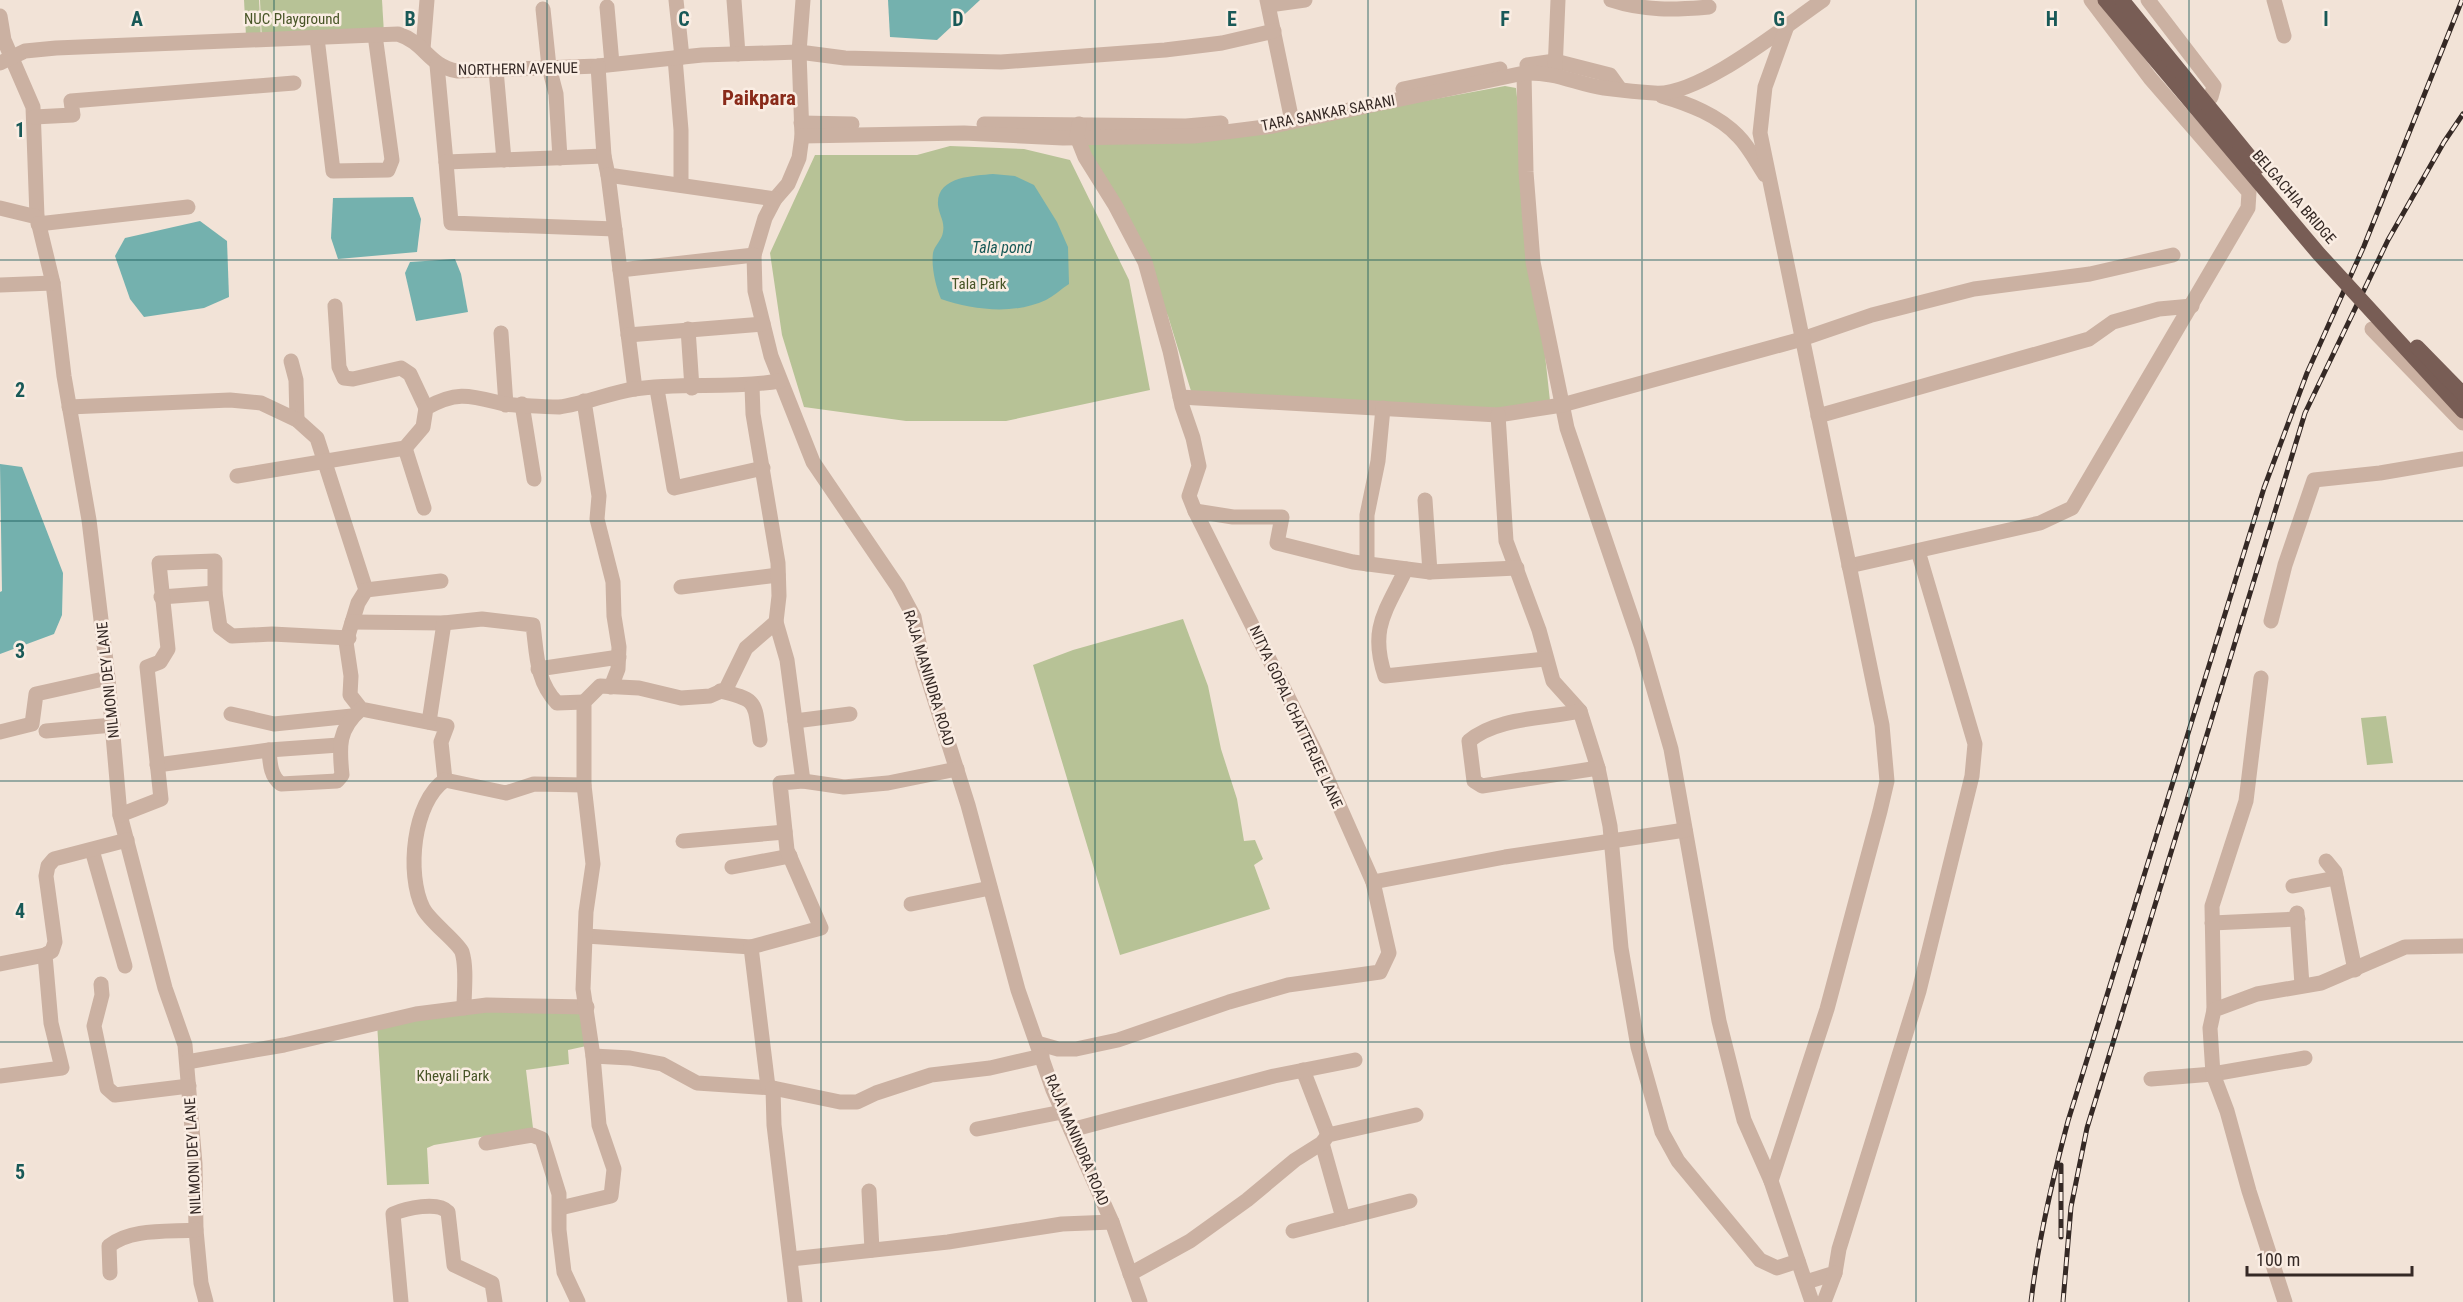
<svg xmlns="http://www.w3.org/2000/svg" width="2463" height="1302" font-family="'Roboto Condensed',sans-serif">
	<rect width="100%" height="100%" fill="#f2e3d7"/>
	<g fill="#b7c296">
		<polygon points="244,0 259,0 261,39 246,36"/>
		<polygon points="260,0 382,0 384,34 262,40"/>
		<polygon points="1505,86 1516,88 1550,401 1497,410 1191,391 1168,316 1077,137 1107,137 1370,111"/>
		<polygon points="950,146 1024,149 1070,160 1129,280 1150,390 1006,421 906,421 804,407 782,335 770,253 815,155 917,155"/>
		<polygon points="1183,619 1208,686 1221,749 1237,799 1244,841 1255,840 1263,859 1254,865 1270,909 1120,955 1033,665 1073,650"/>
		<polygon points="2386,716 2393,763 2367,765 2361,718"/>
		<polygon points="587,1007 591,1045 568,1050 569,1064 526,1070 533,1128 434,1145 427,1148 429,1184 387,1185 377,1023 416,1014"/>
	</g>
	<g fill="#74b1ae">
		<polygon points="888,0 980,0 937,40 890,37"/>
		<path d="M993 174 1015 176 1034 185 1057 222 1068 247 1069 284C1061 289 1054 296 1046 300 1014 315 973 310 941 299 936 287 931 267 933 253 934 246 942 240 943 232 945 221 939 215 938 205 936 176 974 176 993 174Z"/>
		<polygon points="413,197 421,219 417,252 338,259 331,238 333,198"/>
		<polygon points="200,221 227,241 229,297 204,308 144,317 130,299 115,256 125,238"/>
		<polygon points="455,259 461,274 468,312 416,321 405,273 410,262"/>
		<polygon points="0,464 22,467 63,573 62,615 54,634 0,654 0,592 2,591"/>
	</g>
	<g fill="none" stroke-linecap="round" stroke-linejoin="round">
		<g stroke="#cbb1a2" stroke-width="15">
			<polyline points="676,0 682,57"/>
			<polyline points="734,0 738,54"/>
			<polyline points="803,0 799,52 802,136 799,158 788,184 775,199 765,218 754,255 755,291 771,356 813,462 898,587 914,617 923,663 968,805 1018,990 1053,1090 1112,1222 1140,1302"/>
			<polyline points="1267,0 1292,121"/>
			<path d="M1611 0C1644 11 1674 10 1709 7"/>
			<polyline points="2148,0 2214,86 2211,97 2194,107"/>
			<polyline points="2274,0 2284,36"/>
			<polyline points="1269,5 1305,0"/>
			<polyline points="607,7 612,64"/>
			<polyline points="543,9 549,67 556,94 560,158"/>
			<polyline points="0,16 4,40 33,107 37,217 53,283 64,376 89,520 108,678 120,815 165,988 185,1045 195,1164 196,1230 201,1283 206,1302"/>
			<polyline points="317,38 333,171 388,170 392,160 375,35"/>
			<polyline points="423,49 427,0"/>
			<polyline points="675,58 681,130 681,185"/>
			<path d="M0 63 25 51 56 48 398 34C426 43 427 65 457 71L598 66 702 55 799 52 845 58 1001 62 1165 50 1222 43 1274 31"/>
			<polyline points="437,65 446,162 604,156"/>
			<polyline points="1527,65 1555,61 1610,75 1620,89"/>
			<polyline points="598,66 604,156 608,175 775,199"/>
			<polyline points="496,70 504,160"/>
			<polyline points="1555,71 1558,0"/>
			<polyline points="1524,73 1526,172 1533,262 1567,428 1641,645 1671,749 1719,1021 1744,1120 1771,1181 1812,1302"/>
			<polyline points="1403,89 1500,69"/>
			<path d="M1662 96C1689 104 1718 115 1738 136 1749 147 1757 163 1765 175"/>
			<polyline points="34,117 73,115 71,101 294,83"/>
			<polyline points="801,123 852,124"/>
			<polyline points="984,124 1186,126 1221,123"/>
			<path d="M802 136 964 133 1063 138 1194 136 1273 126 1524 73C1558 72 1573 83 1604 88 1620 90 1637 92 1654 93 1699 97 1785 26 1823 0"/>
			<polyline points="446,162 451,223 615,229"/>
			<polyline points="608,175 635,389"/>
			<polyline points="0,208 37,217"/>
			<polyline points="38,224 188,207"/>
			<polyline points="620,270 754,255"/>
			<polyline points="0,285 53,283"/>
			<polyline points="335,306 339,367 344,378 353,379 401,368 410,374 426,408"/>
			<polyline points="688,329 692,388"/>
			<polyline points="2372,329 2463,423"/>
			<polyline points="501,333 506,405"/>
			<polyline points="628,335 763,324"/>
			<polyline points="291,361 296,380 297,420"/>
			<polyline points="657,389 674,488 763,468"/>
			<polyline points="1180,397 1498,415 1562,405 1802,339 1872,315 1974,289 2090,274 2173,255"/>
			<polyline points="584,401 599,496 597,519 613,582 614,616 619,647 618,669 611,687"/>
			<polyline points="522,404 534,479"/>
			<polyline points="69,407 230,400 261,403 297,420 317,438 366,590 358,603 346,642 351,676 350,695 361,709 447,726 441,742 445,780 506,793 534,784 584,785"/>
			<polyline points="1498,415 1506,541 1539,630 1553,681 1580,711 1598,768 1610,826 1621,948 1638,1047 1662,1132 1678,1161 1760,1260 1777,1268 1798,1261"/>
			<polyline points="1818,416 2089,339 2113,322 2159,309 2192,306"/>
			<polyline points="405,448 424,508"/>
			<path d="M237 476 405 448 423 427 426 408C458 390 471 396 504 404 510 405 553 407 559 407 584 404 609 393 634 389 682 382 732 389 780 381"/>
			<polyline points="1425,500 1430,572"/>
			<polyline points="1195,511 1233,517 1282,517 1277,543 1353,562 1430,572 1517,568"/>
			<polyline points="1367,564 1367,515 1378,461 1383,408"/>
			<polyline points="1849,566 2040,523 2072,508 2248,208 2249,192 2150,78 2091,0"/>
			<path d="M1406 569C1386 611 1369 628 1385 676L1545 659"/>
			<polyline points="681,587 778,575"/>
			<polyline points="366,590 441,581"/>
			<polyline points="161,597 215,593"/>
			<polyline points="2271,621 2285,565 2314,480 2380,473 2463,459"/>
			<path d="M352 622 444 623 482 619 533 625C537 655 536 681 557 703L584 702"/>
			<polyline points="538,669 619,657"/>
			<path d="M720 691C759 700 754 702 760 740"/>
			<path d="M1580 711C1545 719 1497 717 1469 741L1474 781 1482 786 1598 768"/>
			<polyline points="231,714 274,724 352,716"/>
			<polyline points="795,721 850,714"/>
			<polyline points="429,722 444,623"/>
			<polyline points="46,731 113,725"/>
			<polyline points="0,732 32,724 36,694 108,678"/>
			<polyline points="269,750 339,745"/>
			<path d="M157 765 269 750C270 762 270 776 281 784L337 781 342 775C339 746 338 729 361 709"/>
			<path d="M445 780C413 802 406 874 423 908 429 921 458 942 462 952 467 968 464 991 464 1008"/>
			<polyline points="803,781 844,787 888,783 957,769"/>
			<polyline points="120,815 161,799 147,667 160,662 168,649 159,563 215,561 215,593 220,627 232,636 272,634 349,638"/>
			<polyline points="683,841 785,832"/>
			<polyline points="92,850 125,966"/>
			<polyline points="2326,861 2335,872 2355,970"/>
			<polyline points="732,867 790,856"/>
			<polyline points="1373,882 1505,857 1685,830"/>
			<polyline points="2293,886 2336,878"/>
			<polyline points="911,904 990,888"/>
			<polyline points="2297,913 2302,985"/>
			<polyline points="2212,923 2298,919"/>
			<polyline points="586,936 751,947"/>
			<polyline points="0,964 45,955"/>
			<polyline points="101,984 102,995 94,1026 107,1088 115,1095 189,1086"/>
			<polyline points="2214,1010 2212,906 2246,801 2261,678"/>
			<polyline points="1037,1043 1058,1049 1076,1049 1118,1040 1229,1002 1288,985 1380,972 1389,953 1373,882 1315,751 1195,511 1189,496 1199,466 1193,438 1182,406 1170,351 1145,262 1115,205 1085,157 1077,137 1079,124"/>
			<polyline points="593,1056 630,1058 662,1064 697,1083 773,1088 840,1102 857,1102 876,1093 931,1075 990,1068 1042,1056"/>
			<polyline points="187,1062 284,1045 416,1014 487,1005 587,1007"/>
			<polyline points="1303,1070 1328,1135"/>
			<polyline points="0,1076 62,1068 51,1023 45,955 52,951 55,942 46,876 48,866 54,859 127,840"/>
			<polyline points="2151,1079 2213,1074 2305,1058"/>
			<polyline points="768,1087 751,947 821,928 787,850 780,783 803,781 787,660 776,622"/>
			<polyline points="773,1088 774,1125 795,1302"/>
			<polyline points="977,1129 1062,1112"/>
			<polyline points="1071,1130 1274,1076 1355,1060"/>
			<polyline points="486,1143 532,1135 542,1139 559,1194 559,1230 564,1272 578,1302"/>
			<polyline points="1322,1143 1343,1218"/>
			<polyline points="1771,1181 1827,1009 1880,811 1887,781 1882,725 1760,133 1765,87 1787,26"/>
			<polyline points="869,1191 872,1250"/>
			<polyline points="560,1208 611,1196 614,1169 599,1125 593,1056 583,989 586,912 593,864 584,785 584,702 600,686 639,688 681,698 710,696 726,689 746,648 776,622 779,596 778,563 753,414 752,386"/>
			<polyline points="1293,1231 1410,1201"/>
			<polyline points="791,1259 948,1242 1062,1224 1112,1222"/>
			<path d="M110 1273 109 1246C130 1228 169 1232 196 1230"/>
			<polyline points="1130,1274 1190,1241 1247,1200 1295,1160 1322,1143 1328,1135 1416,1115"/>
			<polyline points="1806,1282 1835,1273 1839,1249 1919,991 1972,776 1975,744 1918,551"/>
			<path d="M401 1302 393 1214C406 1208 438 1201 448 1212L454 1265 492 1283 495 1302"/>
			<polyline points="1824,1302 1835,1273"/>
			<polyline points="2285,1302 2249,1191 2227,1111 2213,1074 2210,1028 2214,1010 2257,994 2321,983 2405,947 2463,946"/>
		</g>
		<defs>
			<g id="rail">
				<polyline points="2061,1237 2061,1165"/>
				<path d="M2031 1302C2038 1240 2052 1181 2068 1121L2264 488 2307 373 2364 246 2462 0"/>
				<polyline points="2063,1302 2071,1207 2087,1128 2305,413 2388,240 2444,142 2463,114"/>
			</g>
		</defs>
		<use href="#rail" stroke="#352925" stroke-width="5"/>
		<use href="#rail" stroke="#faede3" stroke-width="3" stroke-dasharray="9" stroke-linecap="butt"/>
		<g stroke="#785d55" stroke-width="15">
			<polyline points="2105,0 2319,254 2463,411"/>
			<polyline points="2122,0 2258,167"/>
			<polyline points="2417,347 2463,394"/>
		</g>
	</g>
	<path fill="none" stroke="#185957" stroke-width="1.5" stroke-opacity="0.55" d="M274 0V1302M547 0V1302M821 0V1302M1095 0V1302M1368 0V1302M1642 0V1302M1916 0V1302M2189 0V1302M0 260H2463M0 521H2463M0 781H2463M0 1042H2463"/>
	<g text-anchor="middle" stroke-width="5" stroke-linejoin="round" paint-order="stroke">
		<g font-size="15" fill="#485527" stroke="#faede3">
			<text x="292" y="24">NUC Playground</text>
			<text x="979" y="289">Tala Park</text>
			<text x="453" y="1081">Kheyali Park</text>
		</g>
		<g font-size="15" fill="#352925" stroke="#faede3">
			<text transform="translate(518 69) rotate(-1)" y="5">NORTHERN AVENUE</text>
			<text transform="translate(1328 113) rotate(-11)" y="5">TARA SANKAR SARANI</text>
			<text transform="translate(2294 197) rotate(49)" y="5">BELGACHIA BRIDGE</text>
			<text transform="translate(929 678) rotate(73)" y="5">RAJA MANINDRA ROAD</text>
			<text transform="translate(108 680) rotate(-96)" y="5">NILMONI DEY LANE</text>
			<text transform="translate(1296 717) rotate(65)" y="5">NITYA GOPAL CHATTERJEE LANE</text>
			<text transform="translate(1077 1140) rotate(67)" y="5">RAJA MANINDRA ROAD</text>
			<text transform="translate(193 1156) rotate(-93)" y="5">NILMONI DEY LANE</text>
		</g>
		<g font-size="16" font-style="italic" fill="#185957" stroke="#faede3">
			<text x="1002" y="253">Tala pond</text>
		</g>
		<g font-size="21" font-weight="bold" fill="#892a19" stroke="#faede3">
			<text x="759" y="105">Paikpara</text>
		</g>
	</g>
	<g font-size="20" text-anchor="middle" font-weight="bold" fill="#185957" stroke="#faede3" stroke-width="5" stroke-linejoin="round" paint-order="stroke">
		<text x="137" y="26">A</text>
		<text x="410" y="26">B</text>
		<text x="684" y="26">C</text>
		<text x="958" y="26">D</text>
		<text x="1232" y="26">E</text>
		<text x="1505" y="26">F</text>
		<text x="1779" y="26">G</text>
		<text x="2052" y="26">H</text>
		<text x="2326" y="26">I</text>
		<text x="20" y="137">1</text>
		<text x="20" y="397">2</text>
		<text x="20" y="658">3</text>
		<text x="20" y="918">4</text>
		<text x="20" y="1179">5</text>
	</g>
	<path d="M2247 1266v9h165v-9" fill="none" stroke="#352925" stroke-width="3"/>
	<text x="2256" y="1266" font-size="18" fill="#352925" stroke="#faede3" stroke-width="4.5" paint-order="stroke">100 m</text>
</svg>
